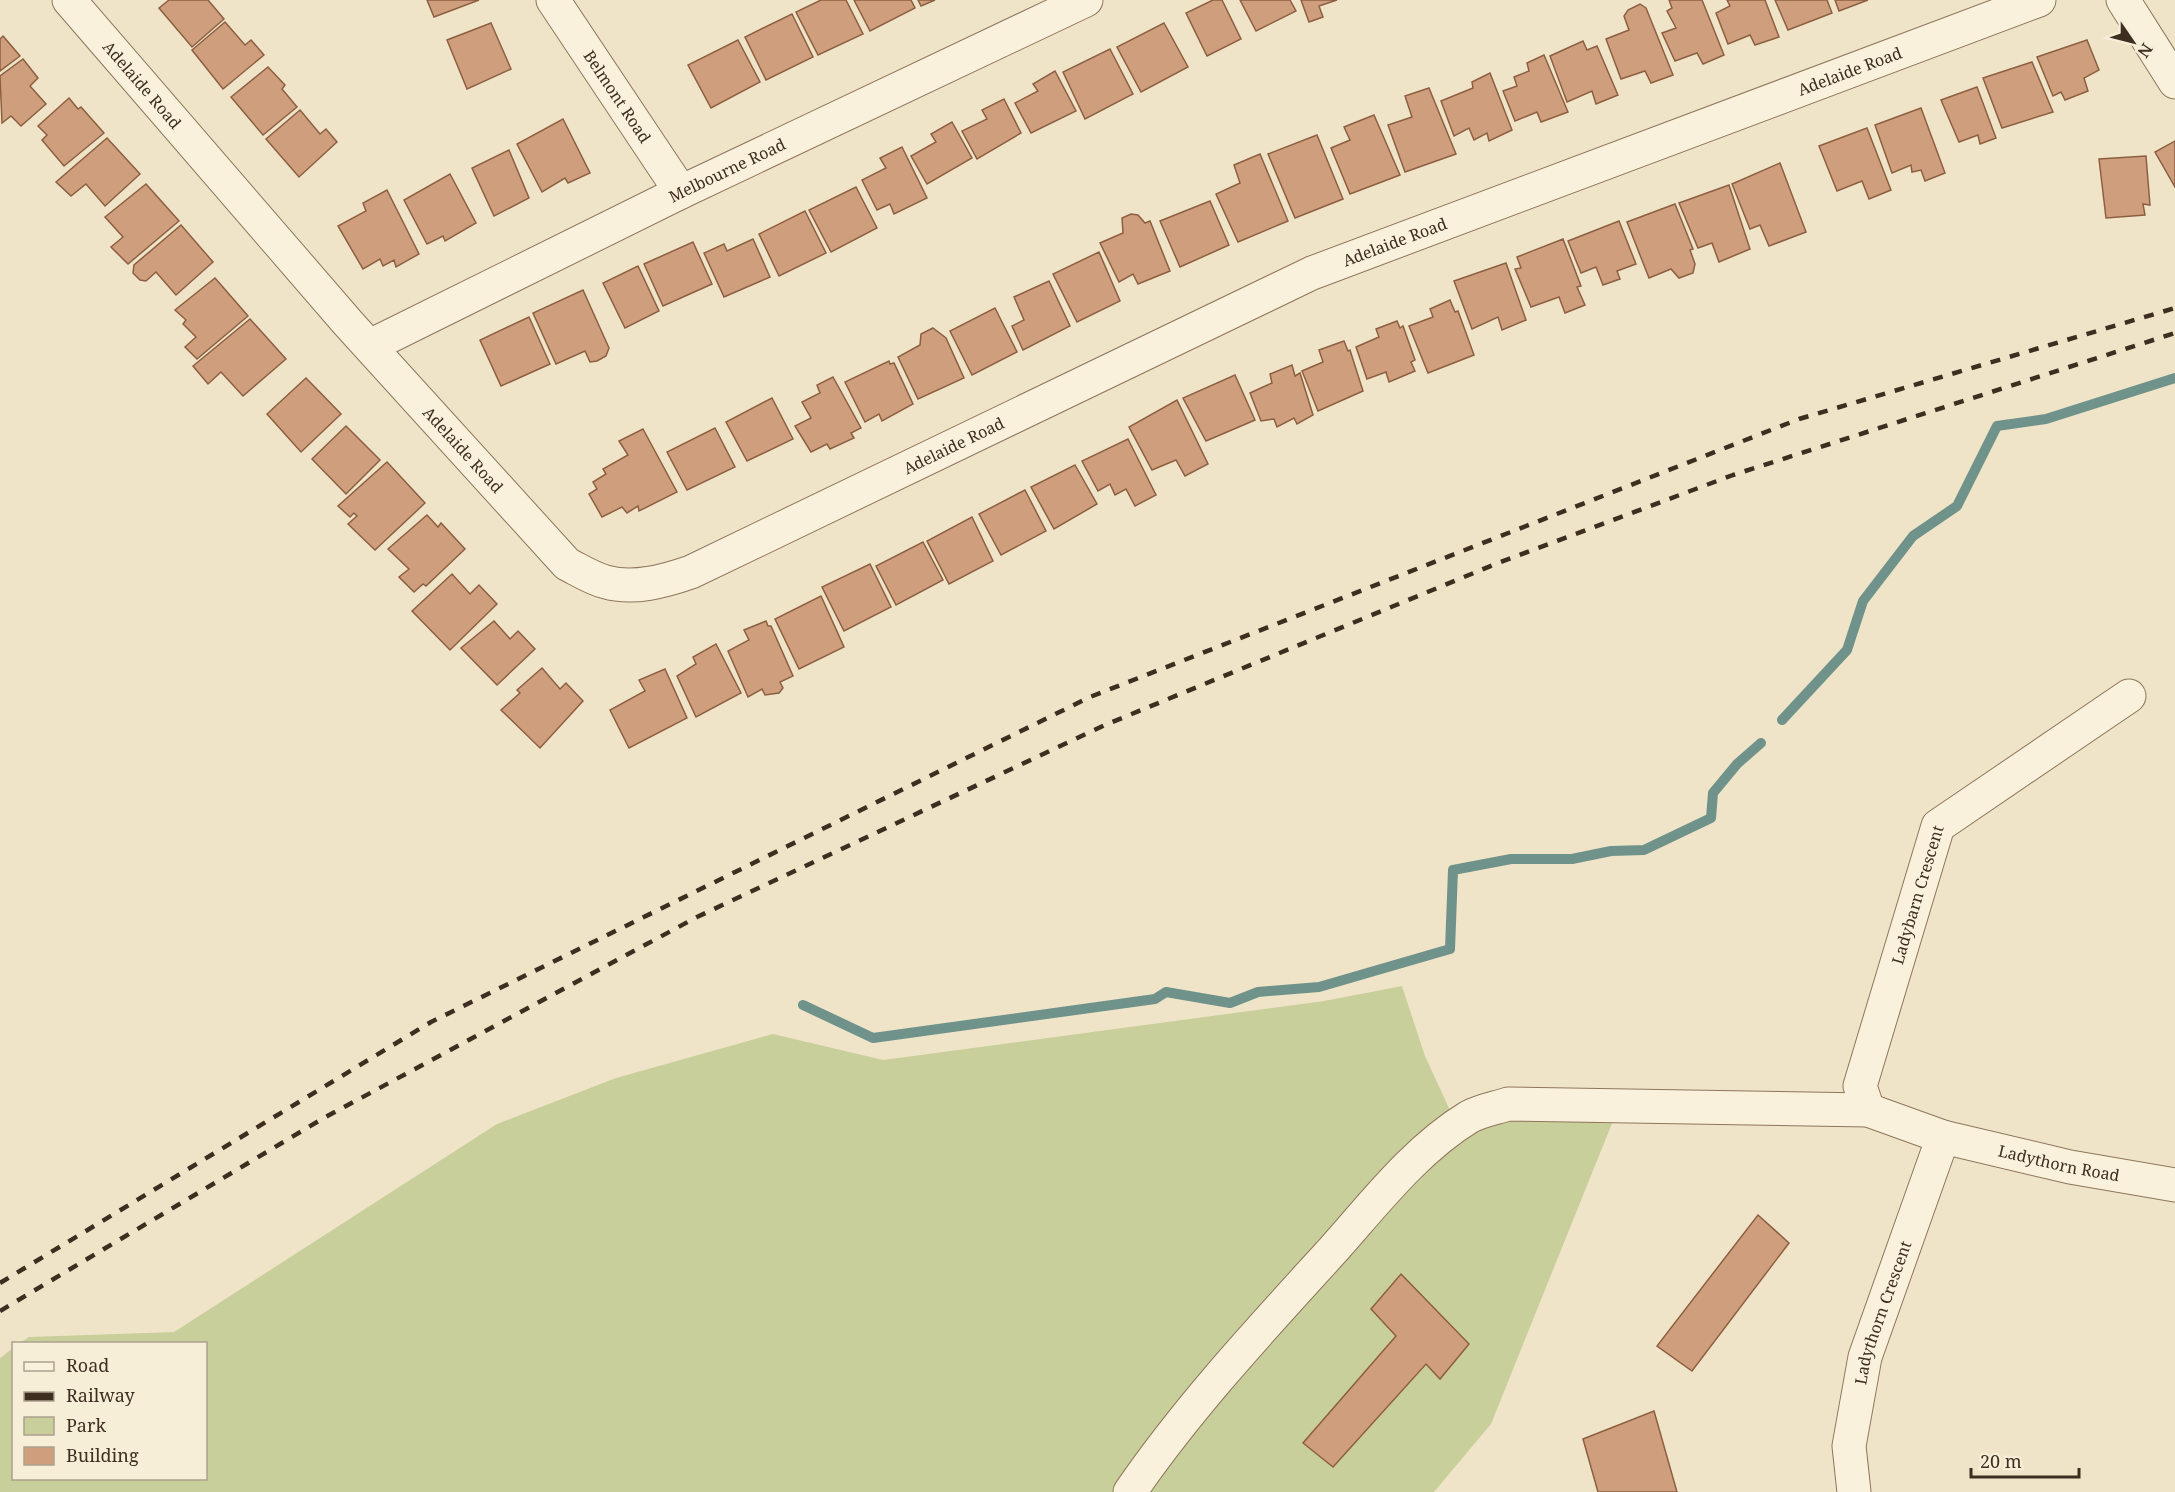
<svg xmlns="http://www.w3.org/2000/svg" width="2175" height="1492" font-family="'Noto Serif',serif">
	<rect width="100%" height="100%" fill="#f0e4c8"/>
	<polygon fill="#c9cf9b" points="1402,986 1425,1056 1460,1132 1507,1110 1617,1111 1491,1424 1434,1492 0,1492 0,1358 13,1348 14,1478 206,1478 206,1344 20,1343 29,1337 174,1332 497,1124 616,1078 773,1034 883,1060 1324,1001"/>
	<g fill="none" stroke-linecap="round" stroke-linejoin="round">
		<g stroke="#6f938a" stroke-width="10">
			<polyline points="1782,720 1847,650 1863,601 1913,536 1957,506 1997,426 2046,419 2175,378"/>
			<polyline points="803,1005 873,1038 1155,999 1166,992 1230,1003 1258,992 1319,987 1450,949 1453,870 1511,859 1572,859 1611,851 1644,850 1711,818 1713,793 1737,764 1761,743"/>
		</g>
	</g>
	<g fill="#cf9f7d" stroke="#8d5f41" stroke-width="1.5">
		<polygon points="169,0 208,0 224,19 192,47 159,8"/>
		<polygon points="427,0 479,0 434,17"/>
		<polygon points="821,0 846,0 863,34 818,55 796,12"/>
		<polygon points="854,0 911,0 915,8 870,31"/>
		<polygon points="918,0 935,0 921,6"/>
		<polygon points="1213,0 1222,0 1241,39 1207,56 1186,13"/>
		<polygon points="1240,0 1290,0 1296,11 1256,31"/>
		<polygon points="1301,0 1337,0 1319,6 1323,17 1309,22"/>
		<polygon points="1669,0 1702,0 1724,55 1703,64 1697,53 1675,61 1662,33 1676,28 1667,11 1672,8"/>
		<polygon points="1727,0 1765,0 1779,37 1755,45 1750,35 1728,44 1716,13 1730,6"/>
		<polygon points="1775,0 1827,0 1832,13 1788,30"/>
		<polygon points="1835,0 1868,0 1839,11"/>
		<polygon points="1640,4 1646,8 1673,75 1651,83 1645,71 1621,79 1606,39 1629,30 1624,16 1628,10"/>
		<polygon points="792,14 813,57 766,80 745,37"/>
		<polygon points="225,22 245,45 251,40 264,55 223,89 192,50"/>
		<polygon points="491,23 511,69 467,89 447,40"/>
		<polygon points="1164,23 1188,67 1141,92 1117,47"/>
		<polygon points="3,36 20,56 0,71 0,39"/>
		<polygon points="738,40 760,82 711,108 688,65"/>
		<polygon points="2087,40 2099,70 2084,78 2088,91 2065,100 2061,92 2053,96 2037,57"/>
		<polygon points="1583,41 1587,50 1597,46 1618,95 1596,104 1592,91 1567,102 1550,56"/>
		<polygon points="1110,49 1133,94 1085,119 1063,72"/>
		<polygon points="1544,55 1568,112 1541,122 1537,112 1515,121 1503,91 1517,86 1514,77 1529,71 1527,63"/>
		<polygon points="23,59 38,78 30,86 46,104 21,126 11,116 2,123 0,76"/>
		<polygon points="2032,62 2053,112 2002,128 1983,78"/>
		<polygon points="268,67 285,85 282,89 297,107 263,135 231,97"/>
		<polygon points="1055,71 1076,111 1031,133 1015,103 1038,91 1033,84"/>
		<polygon points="1490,73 1512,130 1489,141 1487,133 1474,140 1469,128 1454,136 1441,101 1473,88 1472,82"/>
		<polygon points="1977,87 1996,138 1980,144 1978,135 1959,142 1941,100"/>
		<polygon points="1429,88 1456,154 1405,172 1388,125 1412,117 1405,96"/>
		<polygon points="69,98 78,109 81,107 104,133 64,166 42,140 47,135 38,126"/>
		<polygon points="1004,99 1021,133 977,159 962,131 987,119 982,110"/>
		<polygon points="1921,108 1945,173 1925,181 1921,170 1912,172 1911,165 1892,173 1875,125"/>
		<polygon points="300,110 320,134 326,129 337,142 299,177 266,139"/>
		<polygon points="1374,115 1400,175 1350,194 1331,148 1350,140 1344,127"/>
		<polygon points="563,119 590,173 568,183 565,178 542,192 517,144"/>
		<polygon points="952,122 972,158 927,184 911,156 936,142 931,134"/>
		<polygon points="1867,128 1891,190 1869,199 1862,181 1837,191 1819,146"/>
		<polygon points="1317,135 1343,199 1295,218 1268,154"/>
		<polygon points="107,138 140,174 105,206 86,184 71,196 56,182"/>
		<polygon points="2175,141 2175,187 2155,152"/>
		<polygon points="902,147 927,198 894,214 890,204 877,210 862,180 886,168 880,158"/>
		<polygon points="509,150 529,198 494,216 472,168"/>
		<polygon points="1260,154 1288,221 1238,242 1216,194 1240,183 1234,165"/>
		<polygon points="2146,156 2150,205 2143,204 2145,215 2106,218 2099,159"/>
		<polygon points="1780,163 1806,232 1769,246 1760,225 1750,229 1732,184"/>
		<polygon points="450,174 476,223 445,241 443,236 427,244 404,200"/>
		<polygon points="146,184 179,221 128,264 111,247 123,237 105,217"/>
		<polygon points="1729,185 1750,249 1719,262 1712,243 1698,248 1679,203"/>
		<polygon points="856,187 877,228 831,252 809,210"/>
		<polygon points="387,190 419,254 396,267 394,260 383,266 380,259 363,269 338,226 366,211 363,203"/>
		<polygon points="1210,201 1229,245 1180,267 1160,221"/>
		<polygon points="1675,204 1693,249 1690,250 1695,264 1693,273 1679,278 1671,269 1649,278 1627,222"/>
		<polygon points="805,211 826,253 779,276 759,234"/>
		<polygon points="1131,214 1138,215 1145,223 1150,221 1170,271 1138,284 1133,274 1119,282 1100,243 1123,233 1122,218"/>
		<polygon points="1619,221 1636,264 1617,271 1620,279 1603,285 1596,267 1581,273 1568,241"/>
		<polygon points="181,225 213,262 176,295 156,272 146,281 140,280 133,273 134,265"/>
		<polygon points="753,239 770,277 724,297 704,253 724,244 727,251"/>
		<polygon points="1563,239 1581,286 1577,287 1585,305 1565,313 1559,297 1531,307 1515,269 1521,268 1517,257"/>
		<polygon points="693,242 712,284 663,306 644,264"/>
		<polygon points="1099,252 1120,301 1077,322 1053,274"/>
		<polygon points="1506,263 1526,320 1502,330 1498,317 1472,329 1454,281"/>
		<polygon points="638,266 659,311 625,328 603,283"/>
		<polygon points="215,278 248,316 197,359 185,347 196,337 183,324 186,320 175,310"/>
		<polygon points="1049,281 1070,326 1023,350 1012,326 1024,320 1014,297"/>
		<polygon points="583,290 609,348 606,356 597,361 590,362 585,351 556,364 533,313"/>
		<polygon points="1450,300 1455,312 1458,311 1474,355 1428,373 1409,326 1433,317 1430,309"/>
		<polygon points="995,308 1017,352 972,375 950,331"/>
		<polygon points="529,317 550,364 501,386 480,340"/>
		<polygon points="250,319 286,359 243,396 221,372 208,384 193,366"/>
		<polygon points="1397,321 1400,328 1403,326 1415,360 1411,362 1415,371 1389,382 1386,372 1367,379 1356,347 1379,337 1376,329"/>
		<polygon points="933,328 946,338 964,378 918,399 898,357 920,345 921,334"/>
		<polygon points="1344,341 1348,351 1350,350 1363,391 1318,411 1302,371 1323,362 1319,350"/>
		<polygon points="889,361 890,364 894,363 913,404 882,421 879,414 865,422 845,382"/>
		<polygon points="1292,365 1295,376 1300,373 1313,415 1297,424 1294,418 1277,427 1274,419 1261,421 1250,393 1272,383 1270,374"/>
		<polygon points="1235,375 1255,420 1206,441 1183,398"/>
		<polygon points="833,377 861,428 851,433 854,438 830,449 827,444 811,452 795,426 811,418 802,402 820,393 817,385"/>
		<polygon points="306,378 341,414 301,452 267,414"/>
		<polygon points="772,398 793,439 747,461 726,422"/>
		<polygon points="1177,400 1208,464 1185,476 1176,460 1152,470 1129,427"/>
		<polygon points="346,426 380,460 346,494 312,459"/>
		<polygon points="715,428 735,467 687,490 667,452"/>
		<polygon points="643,429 677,492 639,511 638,506 627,513 622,507 602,517 589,494 597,489 593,482 606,474 603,469 628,455 619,441"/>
		<polygon points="1128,439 1156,495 1135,506 1126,489 1115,495 1110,484 1098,491 1082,461"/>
		<polygon points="387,462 425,503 375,550 348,524 357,516 354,513 350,517 338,506"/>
		<polygon points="1075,465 1097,504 1054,529 1031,487"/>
		<polygon points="1025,490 1046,531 1001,555 979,514"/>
		<polygon points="427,515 438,527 441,523 465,549 426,586 423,584 414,592 399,577 409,569 388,549"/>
		<polygon points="972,517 993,561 949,584 927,541"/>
		<polygon points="923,542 943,580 896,605 876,566"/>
		<polygon points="870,564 891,607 844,631 822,587"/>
		<polygon points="452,574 470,594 479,585 497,604 450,650 412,611"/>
		<polygon points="821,596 844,647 799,669 775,619"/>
		<polygon points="494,621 510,639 518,631 535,649 497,685 461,648"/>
		<polygon points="766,621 768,626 771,626 793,676 780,682 783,688 779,693 765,695 762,689 748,697 728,651 749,640 744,630"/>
		<polygon points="716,644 741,693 696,717 677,676 696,664 693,657"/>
		<polygon points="542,668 560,689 566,683 583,701 540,748 501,710 520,693 517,690"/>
		<polygon points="665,669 687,718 629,748 610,710 645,691 639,680"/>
		<polygon points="1758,1215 1789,1243 1692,1371 1657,1346"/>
		<polygon points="1401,1274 1469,1344 1440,1379 1426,1364 1333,1467 1303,1443 1396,1336 1371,1309"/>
		<polygon points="1654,1411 1677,1492 1598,1492 1583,1439"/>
	</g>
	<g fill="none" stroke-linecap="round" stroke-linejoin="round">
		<defs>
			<g id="minor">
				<path id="s1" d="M69 0 348 323 567 564C579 570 593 579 606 582 633 590 665 581 691 572L1312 273 2039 0"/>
				<path id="s2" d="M553 0 681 192"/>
				<polyline points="2123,0 2175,82"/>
				<path id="s3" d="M370 346 681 192 1086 0"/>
				<path id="s4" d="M1868 1110 1860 1086 1938 826 2129 696"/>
				<path id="s5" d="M1130 1492C1189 1406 1262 1328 1332 1251 1374 1204 1415 1150 1469 1117 1480 1111 1496 1108 1508 1104L1868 1110 1943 1137 2070 1167 2175 1185"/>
				<path id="s6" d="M1854 1492 1849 1446 1865 1357 1943 1137"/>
			</g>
		</defs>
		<use href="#minor" stroke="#8d765c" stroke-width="35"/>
		<use href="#minor" stroke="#faf1dc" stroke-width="33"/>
		<g stroke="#3d2e20" stroke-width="4.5" stroke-dasharray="10 10" stroke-linecap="butt">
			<polyline points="0,1283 431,1022 1090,697 1799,419 2175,308"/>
			<polyline points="0,1311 322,1119 697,917 1105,725 1498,563 1733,475 2175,333"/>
		</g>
	</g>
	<g text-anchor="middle" stroke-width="5" stroke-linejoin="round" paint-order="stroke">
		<g font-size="16" fill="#3d2e20" stroke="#f7eed8">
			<text dy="6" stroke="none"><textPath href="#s1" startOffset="2146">Adelaide Road</textPath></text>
			<text dy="6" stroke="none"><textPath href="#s1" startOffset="112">Adelaide Road</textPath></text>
			<text dy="6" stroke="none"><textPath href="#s2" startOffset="116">Belmont Road</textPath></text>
			<text dy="6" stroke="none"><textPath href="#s3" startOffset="398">Melbourne Road</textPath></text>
			<text dy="6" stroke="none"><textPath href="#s1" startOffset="1660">Adelaide Road</textPath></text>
			<text dy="6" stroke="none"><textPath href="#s1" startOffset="1174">Adelaide Road</textPath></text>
			<text dy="6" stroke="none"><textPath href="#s1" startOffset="598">Adelaide Road</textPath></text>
			<text dy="6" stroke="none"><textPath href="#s4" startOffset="225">Ladybarn Crescent</textPath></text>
			<text dy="6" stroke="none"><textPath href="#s5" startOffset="1107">Ladythorn Road</textPath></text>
			<text dy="6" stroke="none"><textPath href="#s6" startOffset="184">Ladythorn Crescent</textPath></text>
		</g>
	</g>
	<rect x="12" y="1342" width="195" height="138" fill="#f7eed8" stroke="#ada18e" stroke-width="1.5"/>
	<rect x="24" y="1362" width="30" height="9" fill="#faf1dc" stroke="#ada18e" stroke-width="1.5"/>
	<text x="66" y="1372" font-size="18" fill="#3d2e20">Road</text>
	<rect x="24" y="1392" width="30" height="9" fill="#3d2e20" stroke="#ada18e" stroke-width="1.5"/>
	<text x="66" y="1402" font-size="18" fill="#3d2e20">Railway</text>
	<rect x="24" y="1417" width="30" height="18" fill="#c9cf9b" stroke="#ada18e" stroke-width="1.5"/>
	<text x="66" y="1432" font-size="18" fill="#3d2e20">Park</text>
	<rect x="24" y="1447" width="30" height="18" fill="#cf9f7d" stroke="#ada18e" stroke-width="1.5"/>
	<text x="66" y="1462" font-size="18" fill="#3d2e20">Building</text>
	<g transform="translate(2133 42) rotate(125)" stroke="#f7eed8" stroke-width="4.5" paint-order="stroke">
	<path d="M0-4.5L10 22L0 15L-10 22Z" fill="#3d2e20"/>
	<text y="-9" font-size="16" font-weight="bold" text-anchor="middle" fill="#3d2e20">N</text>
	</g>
	<path d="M1971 1468v9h108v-9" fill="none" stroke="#3d2e20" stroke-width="3"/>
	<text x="1980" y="1468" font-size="18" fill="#3d2e20" stroke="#f7eed8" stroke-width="4.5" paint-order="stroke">20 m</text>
</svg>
